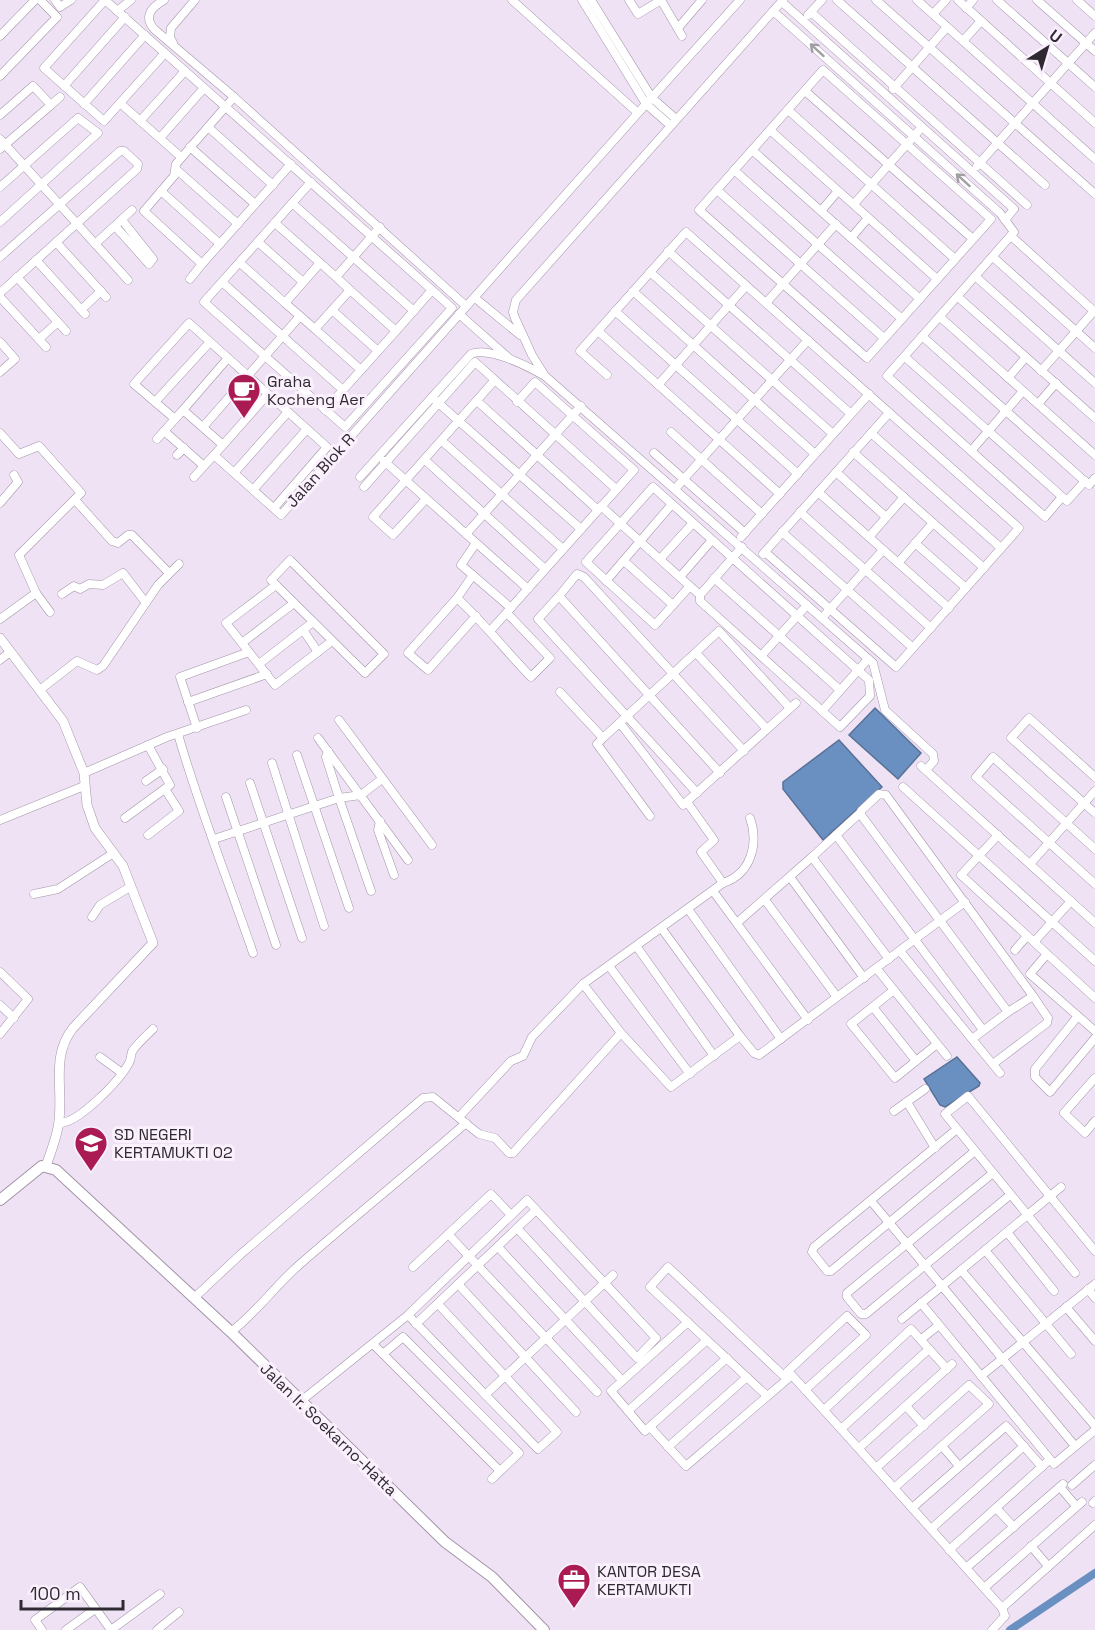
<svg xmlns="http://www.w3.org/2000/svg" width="1095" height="1630" font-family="'Space Grotesk',sans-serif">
	<rect width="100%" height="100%" fill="#efe2f5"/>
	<g fill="#6990c1" stroke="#587196" stroke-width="1.5">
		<polygon points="875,708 921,753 898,779 849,735"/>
		<polygon points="839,740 882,787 823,840 783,789 783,782"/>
		<polygon points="957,1057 980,1083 979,1086 945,1107 940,1105 924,1079"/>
	</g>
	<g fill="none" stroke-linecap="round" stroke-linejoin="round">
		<polyline stroke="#6990c1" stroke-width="8" points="1010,1630 1095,1573"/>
		<defs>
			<g id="minor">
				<polyline points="55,0 60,7 71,0"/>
				<polyline points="105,0 432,290 452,308 345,427 204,302 311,182"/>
				<polyline points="105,0 44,68 104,121 120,103 181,157"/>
				<path d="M164 0C152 7 143 16 154 29L234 97 466 306"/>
				<polyline points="512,0 638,113"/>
				<polyline points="591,0 652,98 676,119"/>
				<polyline points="629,0 638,14 661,0"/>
				<polyline points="661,0 682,36"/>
				<polyline points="837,0 1045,185"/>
				<polyline points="876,0 1095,194"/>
				<polyline points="917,0 1095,159"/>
				<polyline points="958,0 1095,123"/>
				<polyline points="997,0 1095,87"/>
				<polyline points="1037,0 1095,51"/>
				<polyline points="1077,0 1095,16"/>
				<polyline points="782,2 1014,209 1005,220"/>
				<polyline points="966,8 973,0"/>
				<polyline points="117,11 131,0"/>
				<polyline points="773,11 1000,213 1014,232 887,376 1045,517 1062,497"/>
				<polyline points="811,12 1027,205"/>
				<polyline points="933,14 946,0"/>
				<polyline points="808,15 822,0"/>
				<polyline points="678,28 702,0"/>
				<polyline points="0,36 35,0"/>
				<polyline points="963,41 981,21"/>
				<polyline points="173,43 170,37 171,28 195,0"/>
				<polygon points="823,70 991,219 867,358 699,210"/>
				<polyline points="0,76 57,17 40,0"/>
				<polyline points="64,86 125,17"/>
				<polyline points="893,89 947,27"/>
				<polyline points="805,91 973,239"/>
				<polyline points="120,103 165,53"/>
				<polyline points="84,104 145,35"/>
				<polyline points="51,105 60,97"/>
				<polyline points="788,110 955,259"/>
				<polyline points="0,115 33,86 51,105 0,149"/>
				<polyline points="140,121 185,71"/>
				<polyline points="670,125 646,104 740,0"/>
				<polyline points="208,127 273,185"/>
				<polyline points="770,130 937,279"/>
				<polyline points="160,138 204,88"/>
				<polyline points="0,139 128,280"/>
				<polyline points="190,147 255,204"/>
				<polyline points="752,150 920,299"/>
				<polyline points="977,166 1095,33"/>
				<polyline points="177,170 238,224"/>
				<polyline points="734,170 902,319"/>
				<polyline points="0,187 78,118 98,133 0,222"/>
				<polyline points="717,190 884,338"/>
				<polyline points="161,191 220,244"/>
				<polyline points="292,203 414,311"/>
				<polyline points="854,204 922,127"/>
				<polyline points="821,211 838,191"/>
				<polyline points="275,223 336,277 380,227"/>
				<polyline points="115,226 149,264 153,259 122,220"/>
				<polyline points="1011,236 1095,312"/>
				<polyline points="851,238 868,218"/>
				<polyline points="56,242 106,297"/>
				<polyline points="258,242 303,282"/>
				<polyline points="95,244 132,210"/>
				<polyline points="668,251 851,414"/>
				<polyline points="0,257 120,151 124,151 138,164 137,169 0,293"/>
				<polyline points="993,257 1095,348"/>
				<polyline points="36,260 85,314"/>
				<polyline points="240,263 285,303 320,263"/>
				<polyline points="202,264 291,164"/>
				<polyline points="650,272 833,434"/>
				<polyline points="975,276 1095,383"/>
				<polyline points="17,277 66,331"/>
				<polyline points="190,279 202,264 144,211 174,176 176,164 234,97"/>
				<polyline points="222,282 343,390"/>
				<polyline points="633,291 815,454"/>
				<polyline points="0,297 46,347"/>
				<polyline points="958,297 1095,418"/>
				<polyline points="475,298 520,335"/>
				<polyline points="285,303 315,329 350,290 336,277"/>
				<polyline points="766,303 836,224"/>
				<polyline points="81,310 101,291"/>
				<polyline points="332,310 378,351"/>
				<polyline points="615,311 798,474"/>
				<polyline points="459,314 510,359"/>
				<polyline points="940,317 1095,455"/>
				<polyline points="315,329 361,370"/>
				<polyline points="396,331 432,290"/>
				<polyline points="598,331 780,494"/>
				<polyline points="922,336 1089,485 1095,478"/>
				<polyline points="39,339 58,322"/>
				<polyline points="0,342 15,359 0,372"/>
				<polyline points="905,357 1067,501 1085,481"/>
				<polyline points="1041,371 1094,311"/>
				<polyline points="607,375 580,351 686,232 1019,528 896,667 765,552"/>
				<polyline points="545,376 873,663 885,710 933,754 934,761 926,770"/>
				<polyline points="1008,378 1026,357"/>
				<polyline points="658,385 746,286"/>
				<polyline points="435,400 581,529"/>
				<polyline points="477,401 598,510"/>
				<polyline points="155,402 210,342"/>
				<polyline points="1038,404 1056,383"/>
				<polyline points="183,410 228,358"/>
				<polyline points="325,410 396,331 350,290"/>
				<polyline points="203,427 300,316"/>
				<polyline points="164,431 204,466"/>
				<polyline points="671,432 762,514"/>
				<polyline points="0,433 19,454 39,446 81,493 19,555 36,593 0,619"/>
				<polyline points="871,433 1001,548"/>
				<polyline points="157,439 175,419"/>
				<polyline points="442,441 563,549"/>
				<polyline points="223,445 268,394"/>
				<polyline points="971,451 1023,391"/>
				<polyline points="853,452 984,568"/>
				<polyline points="654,453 745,533"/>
				<polyline points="177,455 184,448"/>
				<polyline points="425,460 545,569"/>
				<polyline points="384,461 528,589"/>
				<polyline points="836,472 886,517"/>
				<polyline points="234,473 288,412"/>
				<polyline points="194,477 214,455"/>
				<path d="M360 477 471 354C489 346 529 367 545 376L532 355 515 318 513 312 516 300 783 0"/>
				<polyline points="364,487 475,362 616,489"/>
				<polyline points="675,489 808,340"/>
				<polyline points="253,490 307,429"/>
				<polyline points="818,492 949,608"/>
				<polyline points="426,499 393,535 373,517 494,381"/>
				<polyline points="76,501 112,541 118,543 128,535 132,535 169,573"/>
				<polyline points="0,503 18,482 14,475"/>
				<path d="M601 506C634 536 667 566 700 595V601L840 727 870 696 869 680 653 487 586 562 655 625 690 586"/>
				<path d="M274 508 327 447 189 323 134 384 175 419 183 410 223 445 214 455C236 475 259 495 281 515L646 104 582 0"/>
				<polyline points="800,512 931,628"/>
				<polyline points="782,532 913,648"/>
				<polyline points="466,534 581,406"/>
				<polyline points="741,537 869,394"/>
				<polyline points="869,537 904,497"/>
				<polyline points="476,543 461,565 511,608"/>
				<polyline points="915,543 966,588"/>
				<polyline points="763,554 889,413"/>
				<polyline points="660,559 693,523"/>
				<polygon points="290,560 384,654 365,673 271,580"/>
				<polyline points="624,561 673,605"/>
				<polyline points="898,563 933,523"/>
				<path d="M473 575 457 598C484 623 505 650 531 677L550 658 507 613"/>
				<polyline points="680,577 712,540"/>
				<polyline points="714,578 840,690"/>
				<polyline points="606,581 672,504"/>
				<polyline points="276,585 226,623 275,685 332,641"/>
				<polyline points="36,593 50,612"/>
				<polyline points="62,594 74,586 80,589 89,584 103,585 123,573 146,603"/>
				<polyline points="700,595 742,547"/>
				<polyline points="559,596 538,619 697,793"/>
				<polyline points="457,598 408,653 428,670 476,616"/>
				<polyline points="822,618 883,550"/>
				<polyline points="303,630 318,652"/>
				<polyline points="491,630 634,470 535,382 517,402"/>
				<polyline points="242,643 294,603"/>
				<polyline points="696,653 767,729"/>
				<polyline points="761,656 807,605"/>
				<polyline points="0,660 10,652"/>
				<polyline points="259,664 313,622"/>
				<polyline points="41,689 77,661 97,670 103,666 158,585 179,564"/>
				<polyline points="560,692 603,738 719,631 790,708"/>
				<polyline points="188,702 267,674"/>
				<polyline points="822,711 868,659"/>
				<polyline points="339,720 432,845"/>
				<polyline points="620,723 683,805 796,703"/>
				<polyline points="197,728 180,677 249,652"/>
				<path d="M178 734C199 808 228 880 253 953"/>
				<polyline points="318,738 408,860"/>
				<polyline points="603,738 597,744 650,816"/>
				<polyline points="328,751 326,757 339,798 361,795 382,779"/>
				<polyline points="297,755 349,908"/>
				<polyline points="272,763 324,926"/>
				<polyline points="921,766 1095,923"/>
				<polyline points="84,773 167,737 246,710"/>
				<polyline points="720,773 559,596 577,574 584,577 744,751"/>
				<polyline points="1095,777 1029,718 1011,738 1095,813"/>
				<polyline points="146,781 163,769"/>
				<polyline points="250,783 302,938"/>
				<polyline points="903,787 1095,961"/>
				<polygon points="879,794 886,795 1033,996 1008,1012 861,815 861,811"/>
				<polyline points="226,797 276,945"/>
				<polyline points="687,802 714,840 701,852 723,883"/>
				<polyline points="125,818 170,785 148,745"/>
				<polyline points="0,820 84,786"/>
				<polyline points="380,821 378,830 394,875"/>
				<polyline points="148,835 179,811 165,789"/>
				<polyline points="836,835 983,1030"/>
				<polyline points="998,835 961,875 1095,998"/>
				<polyline points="214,839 339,798 371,891"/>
				<polyline points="1095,849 993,757 976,777 1095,884"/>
				<polyline points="812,857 860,813"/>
				<polyline points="1030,864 1095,791"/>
				<polyline points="790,877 864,978"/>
				<polyline points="713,891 808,1020"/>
				<polyline points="34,894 58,889 112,854"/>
				<polyline points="765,900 837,997"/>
				<polyline points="688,909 781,1039"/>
				<polyline points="92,917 100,905 130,887"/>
				<polyline points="738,922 812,857 889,959"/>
				<polyline points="662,929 740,1036 754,1053 759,1055 965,902"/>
				<polyline points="1034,942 1071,901"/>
				<polyline points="637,947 714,1056"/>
				<polyline points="1015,950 1027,936"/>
				<polyline points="900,951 972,1039"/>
				<polyline points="1047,954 1030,974 1095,1031"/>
				<polyline points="609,966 690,1074"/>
				<polyline points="877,969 947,1056"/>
				<polyline points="0,972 28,999 0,1034"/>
				<polyline points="583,984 621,1033 671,1087 740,1036"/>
				<polyline points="894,990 851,1024 895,1078 937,1044"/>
				<polyline points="0,1005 14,1018"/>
				<polyline points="873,1007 916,1061"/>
				<polyline points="1078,1016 1035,1069 1035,1077 1050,1092 1095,1038"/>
				<polyline points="100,1057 122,1073"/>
				<polyline points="993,1064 1047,1023 1048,1018 1033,996"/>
				<polyline points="1000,1073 972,1039 1008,1012"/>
				<polyline points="1095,1078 1064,1113 1085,1133 1095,1121"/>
				<polyline points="907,1102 935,1148"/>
				<polyline points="894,1111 925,1089"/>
				<path d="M459 1117 511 1061 523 1056 532 1037 583 984 723 883C751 874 759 844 750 818"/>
				<path d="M59 1123C78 1124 120 1080 129 1063 132 1058 130 1054 133 1050 139 1042 146 1036 153 1029"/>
				<polyline points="957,1129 814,1247 812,1252 827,1271 831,1271 975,1151"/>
				<polyline points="993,1173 847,1293 847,1297 861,1314 866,1314 1010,1195"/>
				<polyline points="871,1201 942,1286 1061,1187"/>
				<polyline points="1007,1232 1054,1291"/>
				<polyline points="448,1234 597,1392"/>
				<polyline points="498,1247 618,1376"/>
				<polyline points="985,1250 1071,1354"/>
				<polyline points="413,1267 491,1194 511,1215"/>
				<polyline points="961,1270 1095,1426"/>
				<polyline points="1075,1273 945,1114 968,1096 1095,1251"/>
				<polyline points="458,1284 576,1412"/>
				<polyline points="1088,1289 1095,1298"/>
				<polyline points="194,1298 241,1254 423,1098 433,1097 479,1134 495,1138 509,1153 513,1153 621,1033"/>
				<polyline points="921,1303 1054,1464 1095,1430"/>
				<polyline points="1066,1307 1095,1341"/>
				<polyline points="408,1315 538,1449 557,1432 438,1304"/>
				<polyline points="902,1319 942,1286 1075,1446"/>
				<polyline points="688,1322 611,1391 645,1431 727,1358"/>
				<polyline points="416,1324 536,1210"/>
				<path d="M231 1332C257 1312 274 1287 299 1265 354 1217 411 1171 466 1123"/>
				<polyline points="924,1337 939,1325"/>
				<polyline points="373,1344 500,1471"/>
				<polyline points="383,1354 403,1337 519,1453 492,1479"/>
				<polyline points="947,1369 929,1349 841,1429 1002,1608 1005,1616 992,1630"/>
				<polyline points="981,1376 1095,1284"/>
				<polyline points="805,1390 866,1335 847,1316 788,1371 841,1429"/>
				<polyline points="485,1395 613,1275"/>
				<polyline points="766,1395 650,1287 668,1267 787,1379"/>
				<polyline points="301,1401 408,1315 527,1200 656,1338 637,1358 517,1228"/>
				<polyline points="906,1406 924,1426"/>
				<polyline points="824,1410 911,1329 929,1349"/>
				<polyline points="628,1411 707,1340"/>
				<polyline points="650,1427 686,1466 791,1376"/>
				<polyline points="942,1446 959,1466"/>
				<polyline points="668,1447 747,1377"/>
				<polyline points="859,1448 952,1364"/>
				<polyline points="876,1468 969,1385 989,1404 894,1488"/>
				<polyline points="1072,1485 1095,1465"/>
				<polyline points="1060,1487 1076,1506"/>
				<polyline points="1093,1503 1095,1501"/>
				<polyline points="912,1508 1006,1426 1042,1467"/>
				<polyline points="996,1508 1014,1527"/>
				<polyline points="931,1529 1024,1446"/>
				<polyline points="1031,1546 1048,1566"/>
				<polyline points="949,1550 1046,1463"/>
				<polyline points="966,1568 1063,1484"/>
				<polyline points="984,1588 1082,1502"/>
				<polyline points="1002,1608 1095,1525"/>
				<polyline points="42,1630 35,1620 80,1587 111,1630"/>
				<polyline points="66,1630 95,1609"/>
				<polyline points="111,1630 160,1594"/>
				<polyline points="157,1630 179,1612"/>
			</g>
			<path id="tertiary" d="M0 638 63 721 84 773 87 805 95 828 123 866 153 943 73 1028C51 1056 63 1087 59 1120 58 1135 51 1151 46 1166"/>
			<polyline id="secondary" points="0,1200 42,1166 56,1170 231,1332 445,1542 492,1577 544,1630"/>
		</defs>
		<use href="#minor" stroke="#a295a7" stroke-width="9"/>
		<use href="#tertiary" stroke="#a295a7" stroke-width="10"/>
		<use href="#secondary" stroke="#a295a7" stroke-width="12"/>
		<use href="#minor" stroke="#fff" stroke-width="8"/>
		<use href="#tertiary" stroke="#fff" stroke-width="9"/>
		<use href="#secondary" stroke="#fff" stroke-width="10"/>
	</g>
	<defs><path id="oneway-shaft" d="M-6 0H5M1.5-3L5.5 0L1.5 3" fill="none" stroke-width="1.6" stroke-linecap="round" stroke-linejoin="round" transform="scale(1.5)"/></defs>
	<g stroke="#a19fa2">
		<use href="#oneway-shaft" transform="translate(817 50) rotate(-138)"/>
		<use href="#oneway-shaft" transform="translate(963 180) rotate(-138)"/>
	</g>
	<defs>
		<symbol id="cafe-pin" viewBox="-11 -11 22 30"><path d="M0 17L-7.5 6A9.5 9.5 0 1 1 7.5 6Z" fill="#aa1a53" stroke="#faf1fd"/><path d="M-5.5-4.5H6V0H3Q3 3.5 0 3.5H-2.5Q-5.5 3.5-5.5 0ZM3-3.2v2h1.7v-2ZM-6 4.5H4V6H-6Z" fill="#fff"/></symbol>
		<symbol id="school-pin" viewBox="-11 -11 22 30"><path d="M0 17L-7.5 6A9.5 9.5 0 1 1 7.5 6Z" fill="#aa1a53" stroke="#faf1fd"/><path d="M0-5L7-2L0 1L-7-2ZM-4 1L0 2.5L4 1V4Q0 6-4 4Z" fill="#fff"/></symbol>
		<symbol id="office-pin" viewBox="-11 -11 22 30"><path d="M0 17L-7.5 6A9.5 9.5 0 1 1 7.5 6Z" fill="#aa1a53" stroke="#faf1fd"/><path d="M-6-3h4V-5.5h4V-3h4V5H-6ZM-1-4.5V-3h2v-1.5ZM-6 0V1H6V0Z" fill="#fff"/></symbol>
	</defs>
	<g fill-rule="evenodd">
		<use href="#cafe-pin" x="225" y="371" width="38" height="52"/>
		<use href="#school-pin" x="72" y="1124" width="38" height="52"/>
		<use href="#office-pin" x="555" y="1561" width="38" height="52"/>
	</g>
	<g text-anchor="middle" stroke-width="6" stroke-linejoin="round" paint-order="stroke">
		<g font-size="16" fill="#2f2a31" stroke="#faf1fd" text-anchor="start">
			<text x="267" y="387">Graha<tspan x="267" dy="18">Kocheng Aer</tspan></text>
			<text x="114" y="1140">SD NEGERI<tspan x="114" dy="18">KERTAMUKTI 02</tspan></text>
			<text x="597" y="1577">KANTOR DESA<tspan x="597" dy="18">KERTAMUKTI</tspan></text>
		</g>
		<g font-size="16" fill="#2f2a31" stroke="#faf1fd">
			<text transform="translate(320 470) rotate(-48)" y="6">Jalan Blok R</text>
			<text transform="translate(329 1429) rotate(44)" y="6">Jalan Ir. Soekarno-Hatta</text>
		</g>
	</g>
	<g transform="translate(1047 48) rotate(37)" stroke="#faf1fd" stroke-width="4.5" paint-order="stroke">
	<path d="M0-4.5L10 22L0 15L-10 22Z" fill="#2f2a31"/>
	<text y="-9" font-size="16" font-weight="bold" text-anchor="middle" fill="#2f2a31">U</text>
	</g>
	<path d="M21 1600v9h102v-9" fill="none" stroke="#2f2a31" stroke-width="3"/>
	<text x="30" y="1600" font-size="18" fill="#2f2a31" stroke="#faf1fd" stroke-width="4.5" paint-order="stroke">100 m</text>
</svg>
